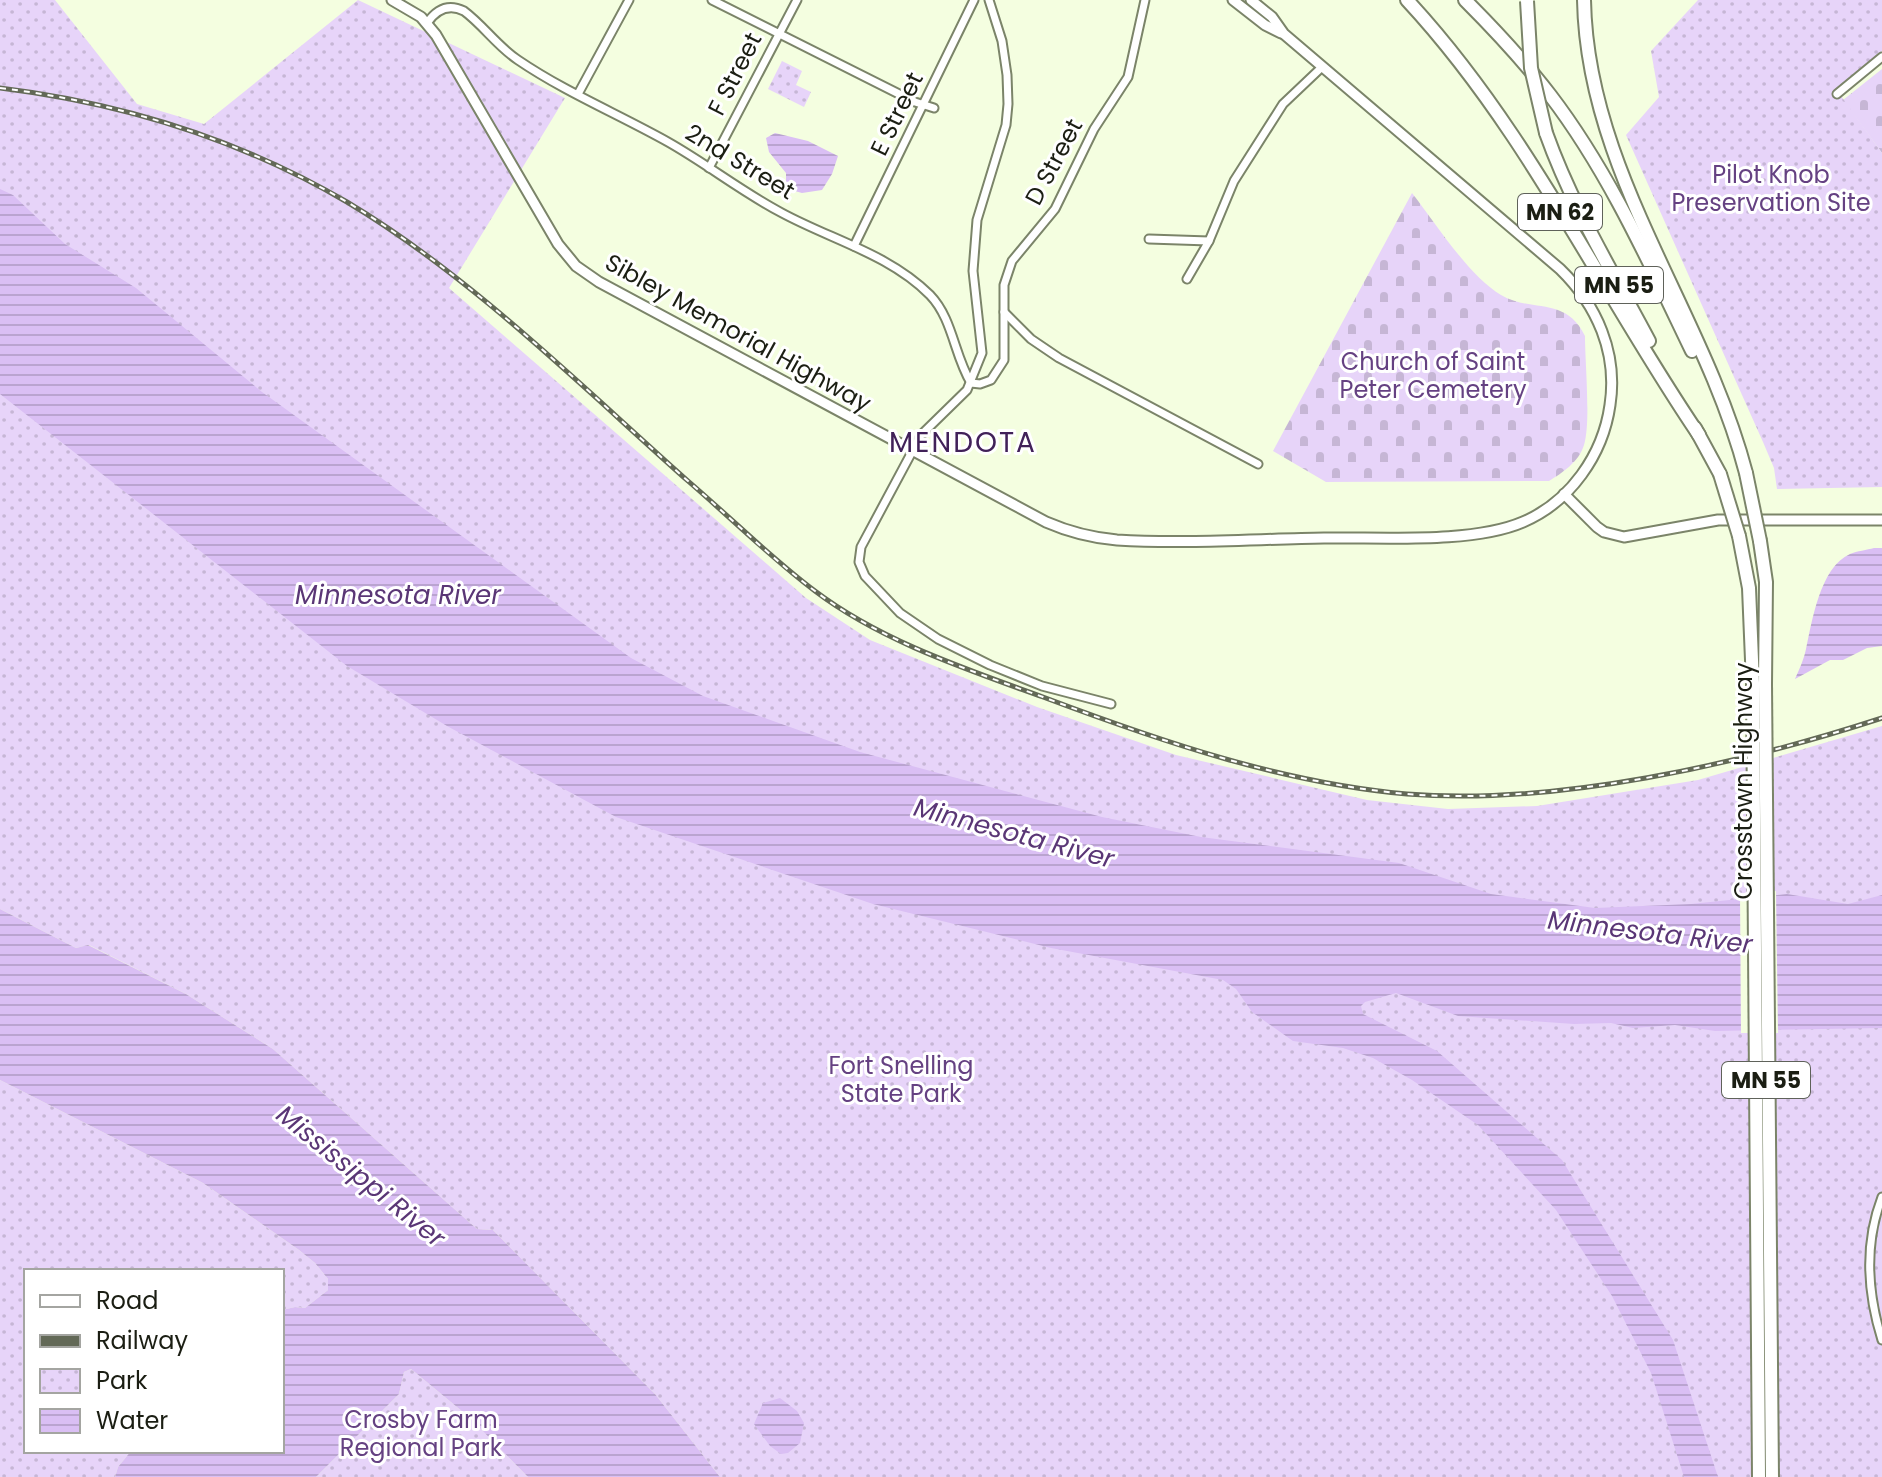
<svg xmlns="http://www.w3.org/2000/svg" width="1882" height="1477" font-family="Poppins,sans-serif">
	<defs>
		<pattern id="cemetery-stones" width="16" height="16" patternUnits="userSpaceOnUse" patternTransform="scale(2)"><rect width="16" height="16" fill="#e7d4f9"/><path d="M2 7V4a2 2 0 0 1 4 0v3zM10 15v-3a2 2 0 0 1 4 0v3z" fill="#c6b6d5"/></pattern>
		<pattern id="park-dots" width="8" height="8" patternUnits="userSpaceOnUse" patternTransform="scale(2)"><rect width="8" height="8" fill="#e7d4f9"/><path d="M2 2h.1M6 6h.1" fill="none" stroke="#c6b6d5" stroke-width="1.8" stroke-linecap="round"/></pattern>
		<pattern id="water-rules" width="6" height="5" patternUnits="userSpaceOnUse" patternTransform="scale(2)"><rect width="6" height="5" fill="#dabff4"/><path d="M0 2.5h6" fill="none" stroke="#baa4d0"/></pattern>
	</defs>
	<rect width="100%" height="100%" fill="#f4fee0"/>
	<g fill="url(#cemetery-stones)">
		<polygon points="1882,69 1882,153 1843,100"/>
		<path d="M1412 193C1436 224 1469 276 1501 295 1531 313 1566 296 1585 336 1585 362 1591 423 1584 445 1579 462 1562 473 1549 481L1326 482 1273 451Z"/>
	</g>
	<g fill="url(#park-dots)">
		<polygon points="0,0 55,0 137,104 204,124 358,0 565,98 449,288 806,598 870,640 1037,707 1176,755 1367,800 1448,809 1537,806 1698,780 1882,726 1882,1477 720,1477 655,1394 493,1230 477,1229 273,1049 186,994 89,945 76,948 0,909"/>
		<polygon points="1698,0 1882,0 1882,51 1836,89 1882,153 1882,487 1777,489 1774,468 1763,442 1626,135 1659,97 1651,51"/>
		<polygon points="782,61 802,71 796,85 811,92 804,107 768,89"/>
		<polygon points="0,1080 203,1183 299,1250 315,1263 328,1279 328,1290 305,1308 295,1307 282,1310 282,1271 26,1271 26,1451 131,1451 118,1467 115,1477 0,1477"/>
		<polygon points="411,1369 469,1417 528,1477 316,1477 399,1394 404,1372"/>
	</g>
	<g fill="url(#water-rules)">
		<polygon points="775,133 808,141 838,156 832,174 822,190 802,193 791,190 786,182 786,173 769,152 766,138"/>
		<polygon points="0,189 13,195 65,244 136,288 262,392 631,658 703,696 860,752 1102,817 1201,837 1399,863 1491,894 1595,908 1691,904 1787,894 1848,904 1882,895 1882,1028 1715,1031 1675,1025 1633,1028 1611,1023 1574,1024 1458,1016 1396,993 1365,1002 1361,1006 1363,1014 1437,1051 1562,1160 1673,1340 1718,1477 1684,1477 1651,1373 1612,1296 1556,1210 1478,1125 1412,1080 1373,1058 1343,1048 1293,1041 1252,1012 1236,989 1223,980 1051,948 873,904 616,817 447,726 347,666 0,394"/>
		<path d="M1874 548H1882V646L1867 648 1843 660H1830L1795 679C1799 670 1804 659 1806 649 1812 622 1820 567 1850 554 1857 551 1867 550 1874 548Z"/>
		<polygon points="0,909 76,948 88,945 186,994 273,1049 477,1229 493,1230 655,1394 720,1477 528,1477 469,1417 411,1369 404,1372 399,1394 316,1477 115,1477 118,1467 131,1451 282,1451 282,1310 295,1307 305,1308 328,1290 328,1279 315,1263 299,1250 203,1183 0,1080"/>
		<polygon points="780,1398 797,1411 804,1423 800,1443 788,1453 781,1454 770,1446 754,1424 763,1403"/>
	</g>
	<polygon fill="#f4fee0" points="1776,891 1778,1033 1741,1033 1740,895"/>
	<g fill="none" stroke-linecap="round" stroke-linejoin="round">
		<defs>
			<g id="street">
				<polyline points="712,0 915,102 934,108"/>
				<polyline points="989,0 1002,41 1007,75 1008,104 1006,125 977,220 973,271 982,353 967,390 921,435 861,547 859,562 865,576 900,613 938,639 990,665 1042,686 1111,704"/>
				<path d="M427 23C436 10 448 3 464 11 483 25 497 46 518 60 565 92 618 114 668 142 707 164 742 192 782 213 832 240 889 254 930 295 953 319 954 355 971 383"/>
				<polyline points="578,94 629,0"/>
				<polyline points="1837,94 1882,57"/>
				<polyline points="709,168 797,0"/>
				<polyline points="1149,239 1209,241"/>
				<polyline points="854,246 974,0"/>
				<polyline points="1187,279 1209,241 1234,181 1283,104 1322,67"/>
				<polyline points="1004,312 1031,339 1059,358 1258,464"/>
				<polyline points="971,383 980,384 991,380 1004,360 1004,285 1012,261 1055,209 1094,129 1128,77 1145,0"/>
				<path d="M1882 1197C1864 1244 1867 1292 1882 1340"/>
			</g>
			<g id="secondary">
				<path d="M392 0 421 17 436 35 558 244 576 266 599 282 1046 522C1069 532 1093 538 1117 540 1185 544 1256 539 1324 538 1381 537 1472 544 1523 522 1570 502 1603 455 1610 405 1618 353 1597 305 1560 269L1284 34 1272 17 1251 0"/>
				<polyline points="1233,0 1265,25 1281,33"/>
				<polyline points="1564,494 1597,527 1604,532 1624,537 1718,520 1882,520"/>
			</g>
			<g id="highway">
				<path d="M1407 0C1527 129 1601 291 1699 435"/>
				<path d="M1465 0C1495 30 1524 61 1550 95 1609 172 1650 264 1692 351"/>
				<path d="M1584 0C1587 172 1704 312 1746 473"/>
				<path d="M1546 133C1572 206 1613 273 1649 341"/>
				<polyline points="1695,428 1720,474"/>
				<polyline points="1739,536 1749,588 1753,684"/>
				<polyline points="1760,541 1766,582 1765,684"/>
			</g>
		</defs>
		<use href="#street" stroke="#7b8469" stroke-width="11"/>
		<use href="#secondary" stroke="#7b8469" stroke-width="13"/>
		<use href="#highway" stroke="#7b8469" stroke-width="16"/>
		<use href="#street" stroke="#fff" stroke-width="7"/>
		<use href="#secondary" stroke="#fff" stroke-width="9"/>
		<use href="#highway" stroke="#fff" stroke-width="12"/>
		<defs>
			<path id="rail" d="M0 88C122 103 241 140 347 202 471 276 580 385 688 481 730 517 771 558 815 591 881 641 966 669 1043 697 1160 741 1282 783 1407 794 1555 806 1741 764 1882 718"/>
		</defs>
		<use href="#rail" stroke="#636957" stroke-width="5"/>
		<use href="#rail" stroke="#fff" stroke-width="2" stroke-dasharray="6" stroke-linecap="butt"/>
		<defs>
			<g id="highway-bridge">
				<polyline points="1527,1 1531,68 1546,133"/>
				<polyline points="1746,473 1760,541"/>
				<polyline points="1720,474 1739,536"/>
				<polyline points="1753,684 1759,1477"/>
				<polyline points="1765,684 1772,1477"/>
			</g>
		</defs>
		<use href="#highway-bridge" stroke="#7b8469" stroke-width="16" stroke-linecap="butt"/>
		<use href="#highway-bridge" stroke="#fff" stroke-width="12"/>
	</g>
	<g text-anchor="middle" stroke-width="6" stroke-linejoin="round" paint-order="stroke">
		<g fill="#fff" stroke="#5f625a" stroke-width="2">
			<rect x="1518" y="194" width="84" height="36" rx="6"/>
			<rect x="1575" y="267" width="88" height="36" rx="6"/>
			<rect x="1722" y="1062" width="88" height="36" rx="6"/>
		</g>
		<g font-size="22" font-weight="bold" fill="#1b1e13">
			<text x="1560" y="220">MN 62</text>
			<text x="1619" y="293">MN 55</text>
			<text x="1766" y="1088">MN 55</text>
		</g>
		<g font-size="24" fill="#1b1e13" stroke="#fff">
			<text transform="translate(735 74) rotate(-63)" y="8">F Street</text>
			<text transform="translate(897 114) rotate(-64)" y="8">E Street</text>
			<text transform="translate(740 162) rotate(31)" y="8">2nd Street</text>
			<text transform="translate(1054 162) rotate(-62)" y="8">D Street</text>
			<text transform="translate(738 333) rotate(29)" y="8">Sibley Memorial Highway</text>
			<text transform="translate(1744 781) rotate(-90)" y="8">Crosstown Highway</text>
		</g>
		<g font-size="24" fill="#654182" stroke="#fff">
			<text x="1771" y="183">Pilot Knob<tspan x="1771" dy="28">Preservation Site</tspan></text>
			<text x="1433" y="370">Church of Saint<tspan x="1433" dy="28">Peter Cemetery</tspan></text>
			<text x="901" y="1074">Fort Snelling<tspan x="901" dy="28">State Park</tspan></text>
			<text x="421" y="1428">Crosby Farm<tspan x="421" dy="28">Regional Park</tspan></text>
		</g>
		<g font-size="26" font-style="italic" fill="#5a3676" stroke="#fff">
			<text x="398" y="604">Minnesota River</text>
			<text transform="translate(1014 833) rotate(15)" y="9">Minnesota River</text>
			<text transform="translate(1650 932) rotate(7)" y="9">Minnesota River</text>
			<text transform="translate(361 1176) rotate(39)" y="9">Mississippi River</text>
		</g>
		<g font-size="28" letter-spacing="2" fill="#412159" stroke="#fff">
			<text x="963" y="452">MENDOTA</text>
		</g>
	</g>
	<rect x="24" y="1269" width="260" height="184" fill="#ffffff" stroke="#a4a5a1" stroke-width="2"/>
	<rect x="40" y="1295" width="40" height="12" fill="#ffffff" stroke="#a4a5a1" stroke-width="2"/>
	<text x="96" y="1309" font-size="24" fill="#1b1e13">Road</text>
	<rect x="40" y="1335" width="40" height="12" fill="#636957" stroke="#a4a5a1" stroke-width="2"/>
	<text x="96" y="1349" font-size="24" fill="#1b1e13">Railway</text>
	<rect x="40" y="1369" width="40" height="24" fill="url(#park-dots)" stroke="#a4a5a1" stroke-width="2"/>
	<text x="96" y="1389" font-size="24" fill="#1b1e13">Park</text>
	<rect x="40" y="1409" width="40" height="24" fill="url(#water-rules)" stroke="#a4a5a1" stroke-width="2"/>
	<text x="96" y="1429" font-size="24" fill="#1b1e13">Water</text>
</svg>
